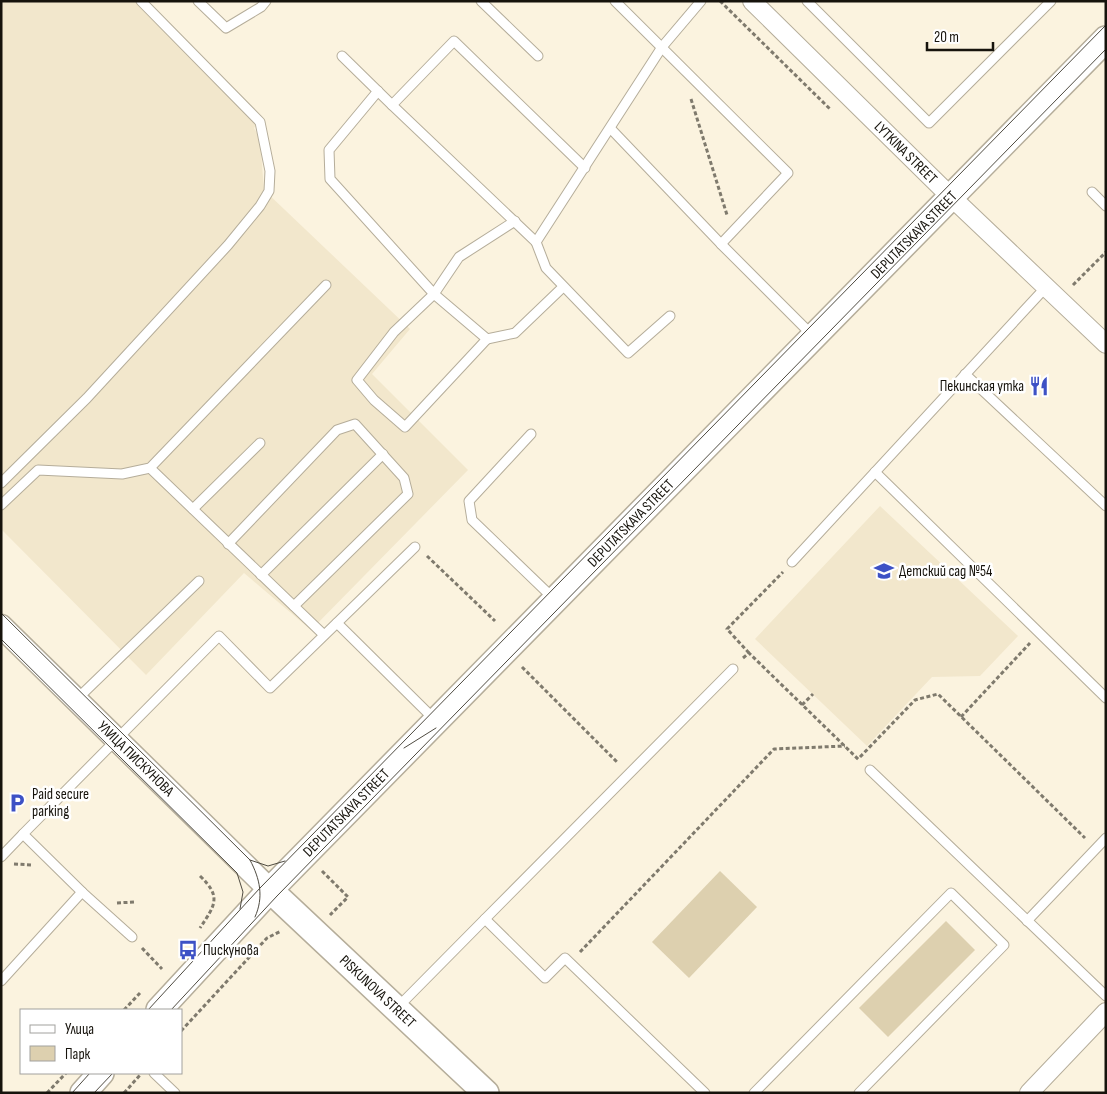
<svg xmlns="http://www.w3.org/2000/svg" width="1107" height="1094" font-family="'Sofia Sans Condensed',sans-serif">
	<rect width="100%" height="100%" fill="#fbf3df"/>
	<g fill="#f2e7cc">
		<polygon points="1,1 138,1 258,122 254,128 260,139 264,190 410,329 372,374 468,470 311,630 244,573 146,675 1,529"/>
		<polygon points="880,506 1018,636 980,676 932,677 867,746 755,639"/>
	</g>
	<g fill="#ddd0af">
		<polygon points="720,871 757,907 689,978 652,942"/>
		<polygon points="946,921 975,950 888,1037 859,1008"/>
	</g>
	<g fill="none" stroke-linecap="round" stroke-linejoin="round">
		<defs>
			<g id="service">
				<polyline points="198,1 226,28 261,7 266,1"/>
				<polyline points="481,1 538,56"/>
				<polyline points="615,1 788,173 721,244"/>
				<polyline points="807,1 929,123 1051,1"/>
				<polyline points="342,56 392,105 454,41 585,168"/>
				<polyline points="378,91 329,150 330,179 434,294 459,257 515,221"/>
				<polyline points="392,105 536,242"/>
				<polyline points="611,129 721,244 813,336"/>
				<polyline points="1092,192 1106,206"/>
				<polygon points="434,294 487,339 405,427 374,400 357,380 394,332"/>
				<polyline points="670,316 628,353 546,268 536,242 662,47 701,1"/>
				<polyline points="487,339 515,333 563,287"/>
				<polyline points="965,374 1106,506"/>
				<polyline points="531,434 469,501 472,520 553,598"/>
				<polyline points="150,468 324,635"/>
				<polyline points="875,472 1106,698"/>
				<polyline points="1,483 87,398 228,245 260,206 269,191 270,171 260,122 141,1"/>
				<polyline points="1,505 38,470 122,474 150,468 326,285"/>
				<polyline points="193,509 260,443"/>
				<polyline points="228,544 337,430 355,424 404,478 408,494 294,606"/>
				<polyline points="792,562 1046,287"/>
				<polyline points="261,575 383,454"/>
				<polyline points="337,623 434,719"/>
				<polyline points="76,700 199,581"/>
				<polyline points="870,770 1106,996"/>
				<polyline points="1,857 23,834"/>
				<polyline points="82,892 132,937"/>
				<polyline points="485,919 733,669"/>
				<polyline points="1027,921 1106,838"/>
				<polyline points="1,981 82,892 23,834 219,636 270,688 415,547"/>
				<polyline points="397,1008 485,919 545,978 565,958 705,1093"/>
				<polyline points="154,1073 175,1093"/>
				<polyline points="754,1093 951,893 1004,945 859,1093"/>
			</g>
			<g id="minor">
				<path id="s1" d="M752 1 945 191 1106 344"/>
				<polyline points="1029,1093 1106,1012"/>
			</g>
			<g id="tertiary">
				<path id="s2" d="M1 626 270 890"/>
			</g>
			<g id="secondary">
				<path id="s3" d="M270 890 486 1093"/>
				<path id="s4" d="M159 1010 270 890 1106 39"/>
				<polyline points="83,1093 101,1073"/>
			</g>
		</defs>
		<use href="#service" stroke="#b5ad9a" stroke-width="11"/>
		<use href="#minor" stroke="#b5ad9a" stroke-width="20"/>
		<use href="#tertiary" stroke="#b5ad9a" stroke-width="25"/>
		<use href="#secondary" stroke="#b5ad9a" stroke-width="28"/>
		<g stroke="#7f7a6d" stroke-width="3" stroke-dasharray="4 2.5" stroke-linecap="butt">
			<polyline points="720,1 831,110"/>
			<polyline points="691,99 727,215"/>
			<polyline points="1073,285 1106,252"/>
			<polyline points="427,556 495,621"/>
			<polyline points="749,653 727,629 783,572"/>
			<polyline points="743,658 749,653 859,760"/>
			<polyline points="522,667 618,763"/>
			<polyline points="802,705 813,694"/>
			<polyline points="961,717 1030,643"/>
			<polyline points="860,757 915,700 938,694 1085,838"/>
			<polyline points="14,864 33,865"/>
			<polyline points="322,871 348,897 330,915"/>
			<path d="M200 876C222 897 215 905 200 928"/>
			<polyline points="117,903 134,902"/>
			<polyline points="142,948 162,969"/>
			<polyline points="580,952 774,749 845,746"/>
			<polyline points="124,1010 140,993"/>
			<polyline points="181,1031 267,938 281,931"/>
			<polyline points="47,1093 66,1073"/>
			<polyline points="124,1093 140,1075"/>
		</g>
		<use href="#service" stroke="#fff" stroke-width="9"/>
		<use href="#minor" stroke="#fff" stroke-width="18"/>
		<use href="#tertiary" stroke="#fff" stroke-width="22"/>
		<use href="#secondary" stroke="#fff" stroke-width="25"/>
		<g stroke="#4f4b41" stroke-width="1">
			<path d="M1 613 250 860C260 879 264 897 255 917"/>
			<polyline points="1,639 237,873 243,892 240,909"/>
			<polyline points="404,748 436,728"/>
			<polyline points="250,860 268,866 285,861"/>
			<polyline points="148,1010 260,888 1106,25"/>
			<polyline points="171,1010 277,896 1106,49"/>
			<polyline points="72,1093 90,1073"/>
			<polyline points="94,1093 113,1073"/>
		</g>
	</g>
	<defs>
		<symbol id="restaurant-bare" viewBox="-9 -9 18 18"><path d="M-5-6h1v4h1v-4h1v4h1v-4h1v5L-1.5 .5V6h-2V.5L-5-1ZM5-6V6H3V1.5H1.5Q1.5-4 5-6Z" fill="#3d51c5" stroke="#fff" stroke-width="2.5" paint-order="stroke"/></symbol>
		<symbol id="school-bare" viewBox="-9 -9 18 18"><path d="M0-5L7-2L0 1L-7-2ZM-4 1L0 2.5L4 1V4Q0 6-4 4Z" fill="#3d51c5" stroke="#fff" stroke-width="2.5" paint-order="stroke"/></symbol>
		<symbol id="parking-bare" viewBox="-9 -9 18 18"><path d="M-3.5-5.5H1a3.5 3.5 0 0 1 0 7H-1V5.5H-3.5ZM-1-3.4V-.6H.8a1.4 1.4 0 0 0 0-2.8Z" fill="#3d51c5" stroke="#fff" stroke-width="2.5" paint-order="stroke"/></symbol>
		<symbol id="bus-bare" viewBox="-9 -9 18 18"><path d="M-5-6H5V4H4V6H2V4H-2V6H-4V4H-5ZM-3.5-4V0h7V-4ZM-3.5 1.2v1.5H-2V1.2ZM2 1.2v1.5H3.5V1.2Z" fill="#3d51c5" stroke="#fff" stroke-width="2.5" paint-order="stroke"/></symbol>
	</defs>
	<g fill-rule="evenodd">
		<use href="#restaurant-bare" x="1025" y="372" width="28" height="28"/>
		<use href="#school-bare" x="870" y="557" width="28" height="28"/>
		<use href="#parking-bare" x="3" y="789" width="28" height="28"/>
		<use href="#bus-bare" x="174" y="936" width="28" height="28"/>
	</g>
	<g text-anchor="middle" stroke-width="5" stroke-linejoin="round" paint-order="stroke">
		<g font-size="15" fill="#16130c" stroke="#fff">
			<text dy="5" stroke="none"><textPath href="#s1" startOffset="216">LYTKINA STREET</textPath></text>
			<text dy="5" stroke="none"><textPath href="#s4" startOffset="1082">DEPUTATSKAYA STREET</textPath></text>
			<text dy="5" stroke="none"><textPath href="#s4" startOffset="678">DEPUTATSKAYA STREET</textPath></text>
			<text dy="5" stroke="none"><textPath href="#s2" startOffset="189">УЛИЦА ПИСКУНОВА</textPath></text>
			<text dy="5" stroke="none"><textPath href="#s4" startOffset="272">DEPUTATSKAYA STREET</textPath></text>
			<text dy="5" stroke="none"><textPath href="#s3" startOffset="148">PISKUNOVA STREET</textPath></text>
		</g>
		<g font-size="15" fill="#16130c" stroke="#fff" text-anchor="start">
			<text x="1024" y="391" text-anchor="end">Пекинская утка</text>
			<text x="899" y="576">Детский сад №54</text>
			<text x="32" y="799">Paid secure<tspan x="32" dy="17">parking</tspan></text>
			<text x="203" y="955">Пискунова</text>
		</g>
	</g>
	<rect width="1107" height="1094" fill="none" stroke="#16130c" stroke-width="5"/>
	<rect x="20" y="1009" width="162" height="65" fill="#ffffff" stroke="#a2a19e"/>
	<rect x="30" y="1025" width="25" height="8" fill="#ffffff" stroke="#a2a19e"/>
	<text x="65" y="1034" font-size="15" fill="#16130c">Улица</text>
	<rect x="30" y="1046" width="25" height="15" fill="#ddd0af" stroke="#a2a19e"/>
	<text x="65" y="1059" font-size="15" fill="#16130c">Парк</text>
	<path d="M927 42v8h66v-8" fill="none" stroke="#16130c" stroke-width="2.5"/>
	<text x="934" y="42" font-size="15" fill="#16130c" stroke="#ffffff" stroke-width="4" paint-order="stroke">20 m</text>
</svg>
